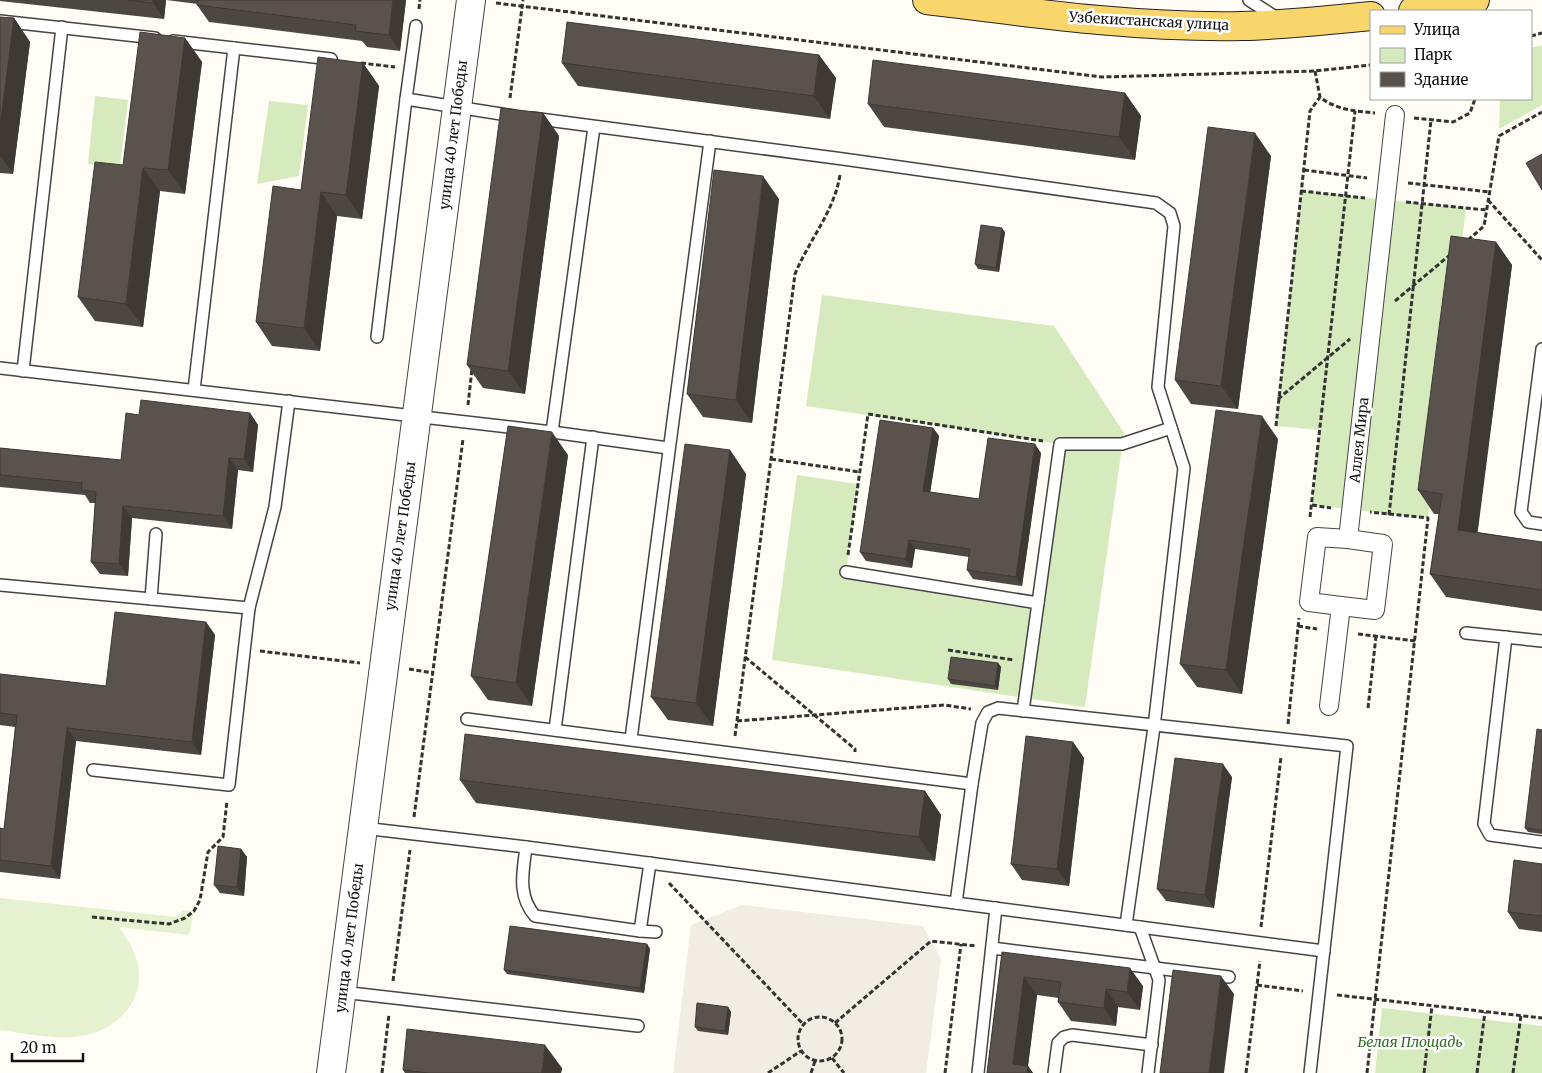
<svg xmlns="http://www.w3.org/2000/svg" width="1542" height="1073" font-family="Merriweather,serif">
	<rect width="100%" height="100%" fill="#fffdf5"/>
	<g fill="#d5ebbd">
		<polygon points="1542,45 1542,105 1499,129 1500,99 1531,99 1531,48"/>
		<polygon points="95,96 128,100 120,168 88,164"/>
		<polygon points="269,101 308,105 299,176 257,184"/>
		<polygon points="1301,191 1466,208 1428,518 1312,505 1320,430 1276,426"/>
		<polygon points="822,295 1054,326 1124,433 1085,707 772,660 797,475 858,484 846,571 1037,603 1060,444 806,406"/>
		<polygon points="1382,1008 1542,1026 1542,1073 1375,1073"/>
	</g>
	<path fill="#e6f2cf" d="M0 898 176 917 184 910 194 911 189 935 119 927C126 938 133 947 137 961 148 1003 112 1035 73 1037 49 1039 23 1033 0 1030Z"/>
	<polygon fill="#f1ede2" points="742,905 923,926 941,959 926,1073 673,1073 691,925"/>
	<g fill="none" stroke-linecap="round" stroke-linejoin="round">
		<defs>
			<g id="service">
				<polyline points="1249,0 1277,18"/>
				<polyline points="0,21 155,38"/>
				<polyline points="173,41 331,59"/>
				<polyline points="406,99 416,26"/>
				<polyline points="532,118 843,159 1156,203 1170,213 1174,226 1158,387 1184,468 1154,727 1126,925"/>
				<polyline points="377,337 406,99 514,116"/>
				<polyline points="1542,349 1521,512 1528,522 1542,524"/>
				<polyline points="0,368 552,432 668,448"/>
				<polyline points="23,371 62,27"/>
				<polyline points="194,390 234,48"/>
				<polyline points="552,432 594,127"/>
				<polyline points="846,572 1038,603 1060,444 1122,444 1171,428"/>
				<polyline points="0,585 249,608"/>
				<polyline points="151,599 156,534"/>
				<polyline points="1466,633 1542,641"/>
				<polyline points="1506,637 1484,824 1490,835 1542,842"/>
				<polyline points="1023,711 1038,603"/>
				<polyline points="467,719 972,784"/>
				<polyline points="555,730 593,437"/>
				<polyline points="631,739 710,141"/>
				<polyline points="93,770 229,785 249,608 275,507 289,401"/>
				<polyline points="363,828 526,847 1324,951"/>
				<path d="M526 847C523 872 517 895 535 916L640 931 650 863"/>
				<polyline points="956,903 972,784 982,723 988,712 998,708 1347,746 1310,1073"/>
				<polyline points="1140,927 1159,980 1148,1073"/>
				<polyline points="640,931 656,932"/>
				<polyline points="992,948 1229,977"/>
				<polyline points="342,992 638,1026"/>
				<polyline points="978,1073 996,908"/>
				<polyline points="1054,1073 1058,1043 1064,1037 1072,1035 1152,1045"/>
			</g>
			<g id="pedestrian">
				<polyline points="1341,606 1375,610 1383,544 1348,539"/>
				<polyline points="1329,706 1341,606 1309,602 1317,537 1348,539 1395,115"/>
			</g>
			<polyline id="tertiary" points="331,1073 471,0"/>
			<g id="primary">
				<path d="M927 0C1031 13 1137 28 1242 26 1285 25 1328 20 1371 16"/>
				<polyline points="1413,11 1475,0"/>
			</g>
		</defs>
		<use href="#service" stroke="#444" stroke-width="14"/>
		<use href="#pedestrian" stroke="#444" stroke-width="20"/>
		<use href="#tertiary" stroke="#444" stroke-width="30"/>
		<use href="#primary" stroke="#222" stroke-width="30"/>
		<g stroke="#333" stroke-width="3" stroke-dasharray="5 2.5" stroke-linecap="butt">
			<polyline points="496,3 1102,77 1315,71 1371,65"/>
			<polyline points="419,9 420,0"/>
			<polyline points="1531,36 1542,33"/>
			<polyline points="361,63 395,67"/>
			<path d="M1315 71 1320 97C1336 110 1355 111 1375 113"/>
			<polyline points="510,98 523,0"/>
			<polyline points="1414,118 1453,122 1470,113 1475,99"/>
			<polyline points="1304,170 1367,178"/>
			<polyline points="1408,183 1490,192"/>
			<polyline points="1301,191 1365,198"/>
			<polyline points="1488,200 1542,260"/>
			<polyline points="1406,202 1487,210"/>
			<polyline points="1468,240 1484,226 1499,136 1542,112"/>
			<polyline points="1395,301 1451,254"/>
			<polyline points="1278,399 1350,339"/>
			<polyline points="468,405 472,369"/>
			<polyline points="1276,426 1310,111 1320,97"/>
			<polyline points="771,459 860,472"/>
			<polyline points="1312,505 1331,508"/>
			<polyline points="1389,515 1431,120"/>
			<polyline points="1310,517 1355,111"/>
			<polyline points="848,555 868,414 1043,441"/>
			<polyline points="1298,626 1317,629"/>
			<polyline points="1358,634 1416,641"/>
			<polyline points="948,650 1014,660"/>
			<polyline points="260,651 360,663"/>
			<polyline points="745,657 855,749 855,752"/>
			<polyline points="409,669 433,673"/>
			<polyline points="1368,708 1376,636"/>
			<polyline points="737,721 944,705 971,709"/>
			<polyline points="1288,724 1299,618"/>
			<path d="M735 736 795 274C809 240 834 212 840 175"/>
			<polyline points="414,817 463,439"/>
			<polyline points="669,883 803,1024"/>
			<polyline points="92,917 169,924 185,918 194,911 200,900 208,852 223,837 227,801"/>
			<polyline points="1261,927 1281,757"/>
			<polyline points="393,981 410,850"/>
			<polyline points="1257,985 1303,991"/>
			<polyline points="1337,995 1542,1018"/>
			<circle cx="820" cy="1039" r="22"/>
			<polyline points="835,1023 931,941 976,946"/>
			<polyline points="832,1058 844,1073"/>
			<polyline points="382,1073 389,1014"/>
			<polyline points="768,1073 801,1051"/>
			<polyline points="811,1073 815,1061"/>
			<polyline points="945,1073 961,944"/>
			<polyline points="1246,1073 1260,961"/>
			<polyline points="1367,1073 1428,518 1370,512"/>
			<polyline points="1424,1073 1432,1006"/>
			<polyline points="1477,1073 1485,1012"/>
			<polyline points="1513,1073 1521,1015"/>
		</g>
		<use href="#service" stroke="#fff" stroke-width="11"/>
		<use href="#pedestrian" stroke="#fff" stroke-width="18"/>
		<use href="#tertiary" stroke="#fff" stroke-width="28"/>
		<use href="#primary" stroke="#f9d66b" stroke-width="28"/>
	</g>
	<g fill="#4d4742">
		<polygon points="0,0 406,0 400,51 367,47 362,41 209,22 197,5 198,4 166,0 164,19 0,1"/>
		<polygon points="0,17 14,18 30,42 13,174 0,173"/>
		<polygon points="185,38 202,62 185,194 160,191 143,327 95,321 78,297 123,165"/>
		<polygon points="819,55 836,78 830,119 578,86 562,63"/>
		<polygon points="363,63 379,86 362,219 337,216 320,351 272,346 256,322 301,190"/>
		<polygon points="1125,93 1141,116 1135,160 884,127 868,104"/>
		<polygon points="543,113 559,136 525,394 483,388 467,365"/>
		<polygon points="1271,156 1238,409 1191,404 1175,380"/>
		<polygon points="779,199 752,423 703,417 687,394"/>
		<polygon points="1005,232 999,272 978,269 975,264"/>
		<polygon points="1496,242 1512,265 1477,532 1542,542 1542,611 1446,597 1430,574 1439,514 1434,514 1418,490"/>
		<polygon points="250,413 258,425 253,472 238,470 232,529 132,518 128,576 100,574 91,562 95,503 90,503 85,495 0,487 0,448 121,460 139,415"/>
		<polygon points="933,428 939,436 930,492 979,499 1041,453 1022,586 973,579 967,570 969,557 915,549 912,568 866,561 860,552"/>
		<polygon points="1278,439 1242,694 1197,687 1180,664"/>
		<polygon points="730,450 746,474 713,726 668,720 651,697"/>
		<polygon points="568,455 532,706 488,700 471,676"/>
		<polygon points="206,622 215,635 201,755 76,741 60,879 0,872 0,828 4,829 15,727 0,725 0,674 106,686"/>
		<polygon points="998,663 1001,667 998,690 951,684 948,679"/>
		<polygon points="1542,730 1542,834 1528,832 1525,828"/>
		<polygon points="1073,742 1084,758 1069,886 1022,880 1011,864"/>
		<polygon points="1232,777 1214,908 1166,901 1157,889"/>
		<polygon points="460,780 925,791 941,815 935,861 476,803"/>
		<polygon points="241,849 247,857 244,896 220,893 214,885"/>
		<polygon points="1542,864 1542,932 1519,929 1508,912"/>
		<polygon points="647,944 650,949 644,993 507,974 504,970"/>
		<polygon points="1002,952 1143,986 1140,1010 1118,1007 1116,1026 1071,1021 1058,1002 1059,998 1037,995 1028,1066 1033,1073 987,1073"/>
		<polygon points="728,1007 731,1012 728,1035 698,1031 695,1027"/>
		<polygon points="562,1068 561,1073 405,1073 403,1070"/>
	</g>
	<g fill="#3f3936">
		<polygon points="153,0 166,0 164,19 153,3"/>
		<polygon points="393,0 406,0 400,51 389,35"/>
		<polygon points="14,18 30,42 13,174 0,155 0,128"/>
		<polygon points="185,38 202,62 185,194 168,170"/>
		<polygon points="819,55 836,78 830,119 814,96"/>
		<polygon points="363,63 379,86 362,219 346,195"/>
		<polygon points="1125,93 1141,116 1135,160 1119,137"/>
		<polygon points="543,113 559,136 525,394 508,371"/>
		<polygon points="1255,133 1271,156 1238,409 1221,386"/>
		<polygon points="143,168 160,191 143,327 126,304"/>
		<polygon points="763,176 779,199 752,423 736,400"/>
		<polygon points="321,192 337,216 320,351 304,328"/>
		<polygon points="1002,228 1005,232 999,272 996,268"/>
		<polygon points="1496,242 1512,265 1475,553 1458,530"/>
		<polygon points="250,413 258,425 253,472 244,459"/>
		<polygon points="1262,416 1278,439 1242,694 1226,670"/>
		<polygon points="933,428 939,436 929,500 923,491"/>
		<polygon points="552,432 568,455 532,706 516,683"/>
		<polygon points="1035,444 1041,453 1022,586 1016,577"/>
		<polygon points="730,450 746,474 713,726 696,703"/>
		<polygon points="229,458 238,470 232,529 223,516"/>
		<polygon points="123,506 132,518 128,576 119,564"/>
		<polygon points="909,540 915,549 912,568 906,559"/>
		<polygon points="206,622 215,635 201,755 192,742"/>
		<polygon points="998,663 1001,667 998,690 995,686"/>
		<polygon points="67,728 76,741 60,879 51,866"/>
		<polygon points="1073,742 1084,758 1069,886 1057,869"/>
		<polygon points="1223,764 1232,777 1214,908 1205,895"/>
		<polygon points="925,791 941,815 935,861 919,837"/>
		<polygon points="241,849 247,857 244,896 237,887"/>
		<polygon points="647,944 650,949 644,993 640,988"/>
		<polygon points="1130,968 1143,986 1140,1010 1127,992"/>
		<polygon points="1221,976 1234,994 1224,1073 1209,1073"/>
		<polygon points="1024,977 1037,995 1027,1073 1013,1064"/>
		<polygon points="1106,989 1118,1007 1116,1026 1104,1008"/>
		<polygon points="728,1007 731,1012 728,1035 725,1031"/>
		<polygon points="545,1045 562,1068 561,1073 542,1073"/>
		<polygon points="1028,1066 1033,1073 1027,1073"/>
	</g>
	<g fill="#5a524d" stroke="#3f3936">
		<polygon points="127,0 153,0 153,3"/>
		<polygon points="198,0 393,0 389,35 355,31 356,25 197,5"/>
		<polygon points="0,17 14,18 0,128"/>
		<polygon points="567,22 819,55 814,96 562,63"/>
		<polygon points="140,32 185,38 168,170 143,168 126,304 78,297 95,162 123,165"/>
		<polygon points="318,57 363,63 346,195 321,192 304,328 256,322 273,186 301,190"/>
		<polygon points="873,60 1125,93 1119,137 868,104"/>
		<polygon points="501,108 543,113 508,371 467,365"/>
		<polygon points="1208,127 1255,133 1221,386 1175,380"/>
		<polygon points="1542,154 1542,190 1526,163"/>
		<polygon points="714,170 763,176 736,400 687,394"/>
		<polygon points="981,225 1002,228 996,268 975,264"/>
		<polygon points="1451,236 1496,242 1458,530 1542,542 1542,590 1430,574 1442,494 1418,490"/>
		<polygon points="141,400 250,413 244,459 229,458 223,516 123,506 119,564 91,562 96,492 81,490 82,483 0,475 0,448 121,460 126,413 139,415"/>
		<polygon points="1216,410 1262,416 1226,670 1180,664"/>
		<polygon points="880,420 933,428 923,491 979,499 988,438 1035,444 1016,577 967,570 970,549 909,540 906,559 860,552"/>
		<polygon points="508,426 552,432 516,683 471,676"/>
		<polygon points="685,444 730,450 696,703 651,697"/>
		<polygon points="115,612 206,622 192,742 67,728 51,866 0,860 0,828 4,829 17,715 0,713 0,674 106,686"/>
		<polygon points="951,657 998,663 995,686 948,679"/>
		<polygon points="1537,729 1542,730 1542,830 1525,828"/>
		<polygon points="465,734 925,791 919,837 460,780"/>
		<polygon points="1026,736 1073,742 1057,869 1011,864"/>
		<polygon points="1175,758 1223,764 1205,895 1157,889"/>
		<polygon points="218,846 241,849 237,887 214,885"/>
		<polygon points="1514,860 1542,864 1542,916 1508,912"/>
		<polygon points="510,926 647,944 640,988 504,970"/>
		<polygon points="1002,952 1130,968 1127,992 1106,989 1104,1008 1058,1002 1061,982 1024,977 1013,1064 1028,1066 1027,1073 987,1073"/>
		<polygon points="1173,970 1221,976 1209,1073 1160,1073"/>
		<polygon points="697,1003 728,1007 725,1031 695,1027"/>
		<polygon points="407,1029 545,1045 542,1073 429,1073 403,1070"/>
	</g>
	<g text-anchor="middle" stroke-width="5" stroke-linejoin="round" paint-order="stroke">
		<g font-size="14" fill="#111" stroke="#fff">
			<text transform="translate(1149 21) rotate(3)" y="5">Узбекистанская улица</text>
			<text transform="translate(453 135) rotate(-83)" y="5">улица 40 лет Победы</text>
			<text transform="translate(1359 440) rotate(-84)" y="5">Аллея Мира</text>
			<text transform="translate(400 536) rotate(-82)" y="5">улица 40 лет Победы</text>
			<text transform="translate(349 938) rotate(-83)" y="5">улица 40 лет Победы</text>
		</g>
		<g font-size="14" font-style="italic" fill="#2f6b1f" stroke="#fff">
			<text x="1410" y="1047">Белая Площадь</text>
		</g>
	</g>
	<rect x="1370" y="10" width="162" height="90" fill="#ffffff" stroke="#a0a0a0"/>
	<rect x="1380" y="26" width="25" height="8" fill="#f9d66b" stroke="#a0a0a0"/>
	<text x="1414" y="35" font-size="15" fill="#111111">Улица</text>
	<rect x="1380" y="48" width="25" height="15" fill="#d5ebbd" stroke="#a0a0a0"/>
	<text x="1414" y="60" font-size="15" fill="#111111">Парк</text>
	<rect x="1380" y="72" width="25" height="15" fill="#5a524d" stroke="#a0a0a0"/>
	<text x="1414" y="85" font-size="15" fill="#111111">Здание</text>
	<path d="M12 1053v8h71v-8" fill="none" stroke="#111111" stroke-width="2.5"/>
	<text x="20" y="1053" font-size="15" fill="#111111" stroke="#ffffff" stroke-width="4" paint-order="stroke">20 m</text>
</svg>
